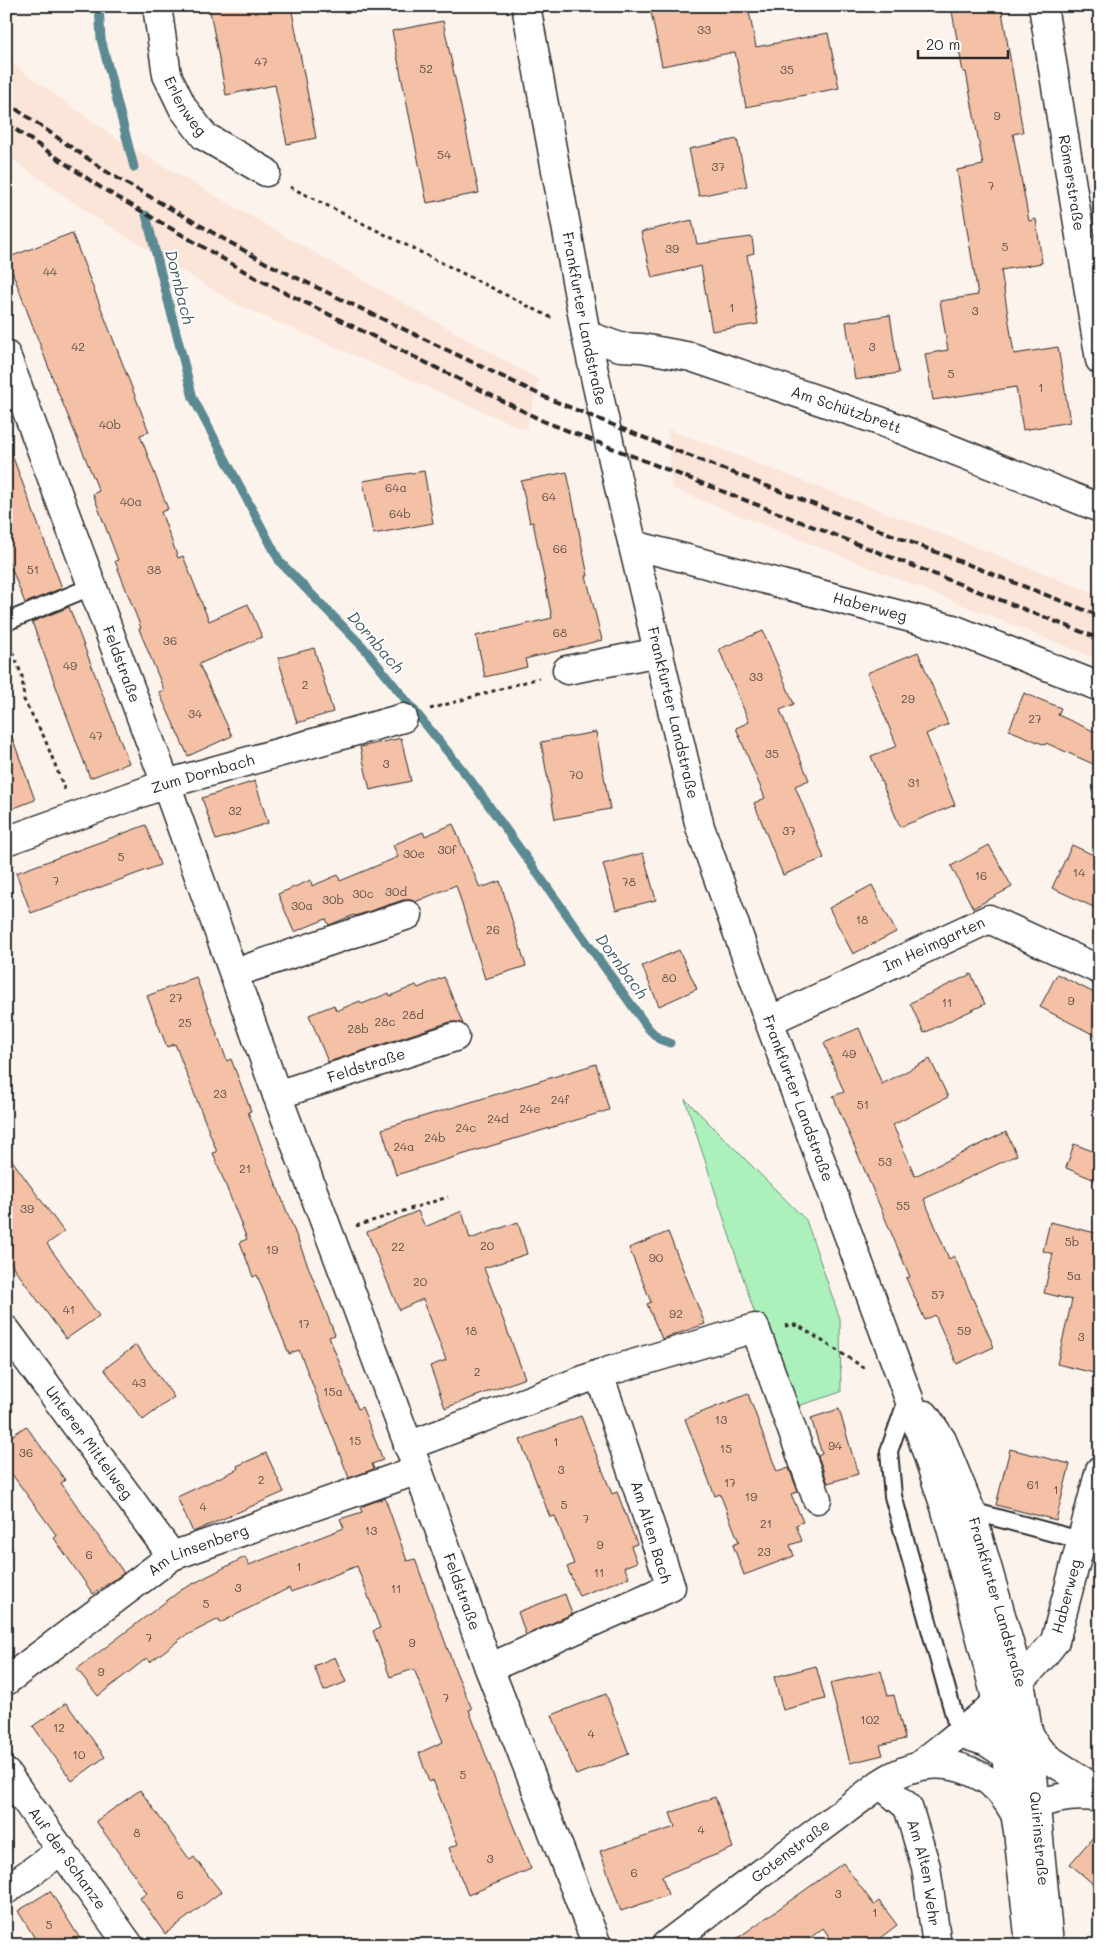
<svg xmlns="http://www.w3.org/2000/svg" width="1106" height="1951" font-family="Mali,sans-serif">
	<rect width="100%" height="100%" fill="#fdf3ed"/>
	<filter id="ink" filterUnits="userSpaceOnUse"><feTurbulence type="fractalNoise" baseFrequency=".02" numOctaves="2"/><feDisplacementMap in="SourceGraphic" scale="10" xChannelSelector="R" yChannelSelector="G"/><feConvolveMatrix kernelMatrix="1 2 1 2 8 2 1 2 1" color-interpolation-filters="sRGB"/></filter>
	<g filter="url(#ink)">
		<g fill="#fbe4d8">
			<polygon points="6,60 122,142 280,233 539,380 526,430 238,305 90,214 6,155"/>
			<polygon points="668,429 1100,595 1100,660 672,488"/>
		</g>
		<polygon fill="#acf1bc" stroke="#6c8e74" points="685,1099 806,1220 840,1319 841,1392 786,1410"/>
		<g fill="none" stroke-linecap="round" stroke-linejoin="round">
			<g stroke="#5b8a92" stroke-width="9">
				<polyline points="99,6 101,39 134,167"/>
				<polyline points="146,215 193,398 280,562 364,648 472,782 648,1028 659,1039 670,1043"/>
			</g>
		</g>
		<g fill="#f5c1a6" stroke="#2b2b2b">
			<polygon points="209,6 291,6 316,138 287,144 275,85 226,95"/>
			<polygon points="679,6 748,6 756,47 828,33 839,88 746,107 735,52 662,66 651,12"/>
			<polygon points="951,6 1001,6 1023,132 1013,134 1029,221 1036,219 1042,263 1001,270 1014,354 1058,347 1070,422 1023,430 1016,387 933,400 925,354 948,350 940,301 978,295 957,170 983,165 966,72 963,72"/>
			<polygon points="443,21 479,193 427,203 392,31"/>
			<polygon points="737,139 747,186 699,196 689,149"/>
			<polygon points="692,220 697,244 752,237 754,253 747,255 758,324 712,331 701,266 652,278 641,232"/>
			<polygon points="72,233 149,432 140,435 168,509 161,512 178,558 183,556 209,621 248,604 262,637 199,664 232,736 188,756 159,692 164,690 139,629 141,628 115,561 118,560 93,494 99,491 56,387 7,258"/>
			<polygon points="890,315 899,373 855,380 846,322"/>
			<polygon points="9,447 62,588 25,603 6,554 6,448"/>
			<polygon points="424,471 433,523 373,534 363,481"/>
			<polygon points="567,472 588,576 586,576 602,640 525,659 527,667 485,677 476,636 552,618 533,522 530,523 521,481"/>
			<polygon points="69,607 129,763 90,778 32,622"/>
			<polygon points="763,631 794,704 780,710 809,780 795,786 824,858 783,875 754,803 765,798 736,728 749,722 719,649"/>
			<polygon points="314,648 333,712 297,723 278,658"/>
			<polygon points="918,652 948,724 926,734 955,805 900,827 871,756 897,746 867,673"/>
			<polygon points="1024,693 1061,708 1058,715 1100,734 1100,767 1046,743 1045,745 1009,730"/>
			<polygon points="9,729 35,800 6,811 6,730"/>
			<polygon points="596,732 610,809 555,819 541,742"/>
			<polygon points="401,738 411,781 370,790 360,747"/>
			<polygon points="255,781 268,823 216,840 202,798"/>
			<polygon points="453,824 480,888 500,881 526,966 485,979 456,885 415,902 411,900 403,900 355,916 354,915 329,925 326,919 294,932 278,894 311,880 312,886 338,875 340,881 398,857 393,845 423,832 425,836"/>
			<polygon points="146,825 160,865 31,913 16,873"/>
			<polygon points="989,845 1012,887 973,908 951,866"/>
			<polygon points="1072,845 1100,858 1100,910 1052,888"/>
			<polygon points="643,853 656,900 616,910 603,864"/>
			<polygon points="872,885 896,932 853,954 829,908"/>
			<polygon points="679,950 697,989 659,1006 642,966"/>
			<polygon points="971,974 985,1004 924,1033 910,1003"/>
			<polygon points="1057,974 1100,996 1100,1038 1040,1007"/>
			<polygon points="196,977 227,1061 231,1059 251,1111 248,1112 335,1335 329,1337 358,1409 362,1407 383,1460 372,1464 374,1469 349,1478 299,1350 289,1354 257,1275 253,1277 240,1242 247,1239 213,1153 217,1152 175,1044 167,1047 147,996"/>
			<polygon points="444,977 463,1024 458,1022 450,1022 328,1062 309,1015 334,1005 336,1011 360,1001 362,1004 389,993 390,996 416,985 418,988"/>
			<polygon points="859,1028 882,1084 930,1059 948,1097 893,1125 915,1176 1006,1132 1017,1155 924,1199 949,1259 954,1256 994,1347 957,1364 935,1315 925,1320 906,1278 910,1277 833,1096 844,1092 824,1043"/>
			<polygon points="596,1064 609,1110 396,1175 382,1129"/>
			<polygon points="1074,1144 1100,1154 1100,1182 1066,1168"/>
			<polygon points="6,1152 64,1232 47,1244 99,1316 66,1339 6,1257"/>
			<polygon points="418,1211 425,1227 462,1211 470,1239 518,1222 527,1254 484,1268 525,1378 445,1408 430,1366 446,1360 423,1299 399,1310 367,1232"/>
			<polygon points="1050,1222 1100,1234 1100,1349 1094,1373 1057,1364 1072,1300 1044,1293 1053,1254 1043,1251"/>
			<polygon points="668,1232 705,1324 662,1339 647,1304 651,1302 629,1248"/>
			<polygon points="136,1345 174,1397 143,1420 104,1369"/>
			<polygon points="748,1394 777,1472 789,1468 798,1492 791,1494 803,1522 796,1525 802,1541 790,1545 794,1556 744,1575 733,1545 739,1542 720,1494 715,1496 685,1419"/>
			<polygon points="839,1409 858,1474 828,1483 818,1456 822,1454 811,1418"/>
			<polygon points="581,1416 612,1494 617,1492 637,1544 631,1546 637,1562 624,1567 629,1577 579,1596 567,1567 574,1564 555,1516 550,1517 520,1440"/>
			<polygon points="26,1426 65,1480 61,1483 124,1573 93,1594 54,1538 57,1536 6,1466 6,1440"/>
			<polygon points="1010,1449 1070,1464 1056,1520 996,1505"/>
			<polygon points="266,1453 284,1492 193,1532 177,1497 238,1469 237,1466"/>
			<polygon points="385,1498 407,1561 415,1559 456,1672 472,1709 469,1710 501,1796 531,1869 468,1895 449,1848 458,1844 433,1780 429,1782 419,1753 443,1742 414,1669 390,1677 373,1631 380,1628 357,1566 291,1592 289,1588 220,1623 219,1619 183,1637 150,1662 147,1658 98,1696 77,1669 181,1590 245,1557 249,1565 344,1528 340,1519 362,1512 360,1507"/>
			<polygon points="565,1594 572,1614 526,1635 518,1612"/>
			<polygon points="335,1657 346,1682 324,1691 314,1666"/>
			<polygon points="816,1666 825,1699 783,1710 774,1677"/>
			<polygon points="881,1671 888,1696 894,1695 905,1739 880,1745 883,1755 850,1763 830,1683"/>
			<polygon points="606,1694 629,1754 576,1775 552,1715"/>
			<polygon points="66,1703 105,1757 72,1781 33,1726"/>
			<polygon points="140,1790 190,1860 194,1857 221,1892 165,1934 140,1898 147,1893 96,1821"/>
			<polygon points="715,1797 733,1848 662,1876 668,1895 621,1911 600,1851 675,1827 670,1813"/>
			<polygon points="1100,1829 1100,1890 1070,1864"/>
			<polygon points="843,1863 874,1905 879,1901 897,1925 871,1945 835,1945 823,1928 801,1945 728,1945"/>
			<polygon points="50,1891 84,1945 39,1945 18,1911"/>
		</g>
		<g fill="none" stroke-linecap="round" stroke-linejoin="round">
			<defs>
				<g id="service">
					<polyline points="6,622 93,586"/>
					<polyline points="908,1397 889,1451 893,1496 959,1733"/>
					<polyline points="971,1511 1080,1540"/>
				</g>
				<g id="minor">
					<path id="s1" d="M157 6 167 75 183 108 204 136 266 172"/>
					<path id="s2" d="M1043 6 1100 360"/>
					<path id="s3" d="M586 335 620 347 642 348 691 357 880 421 1100 508"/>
					<path id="s4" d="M6 355 166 784 277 1095 418 1470 489 1668 597 1945"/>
					<path id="s5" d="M634 545 953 629 1100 687"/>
					<polyline points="567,670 659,652"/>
					<path id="s6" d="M6 841 166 784 403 718"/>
					<polyline points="234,973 408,915"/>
					<path id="s7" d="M769 1021 989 919 1100 970"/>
					<path id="s8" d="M277 1095 455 1037"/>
					<path id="s9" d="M6 1330 172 1556"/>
					<polyline points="408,1446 599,1374 755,1328 817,1499"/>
					<polyline points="489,1668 671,1587 599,1374"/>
					<path id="s10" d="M6 1681 172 1556 418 1470"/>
					<polyline points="959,1733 987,1742 1005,1754 1015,1772"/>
					<path id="s11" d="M920 1765C967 1727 1018 1690 1055 1641L1100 1470"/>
					<path id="s12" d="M6 1773 129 1945"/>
					<path id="s13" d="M880 1784 908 1807 926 1867 937 1945"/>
					<polyline points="6,1890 62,1850"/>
					<path id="s14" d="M666 1945 880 1784C911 1763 946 1757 980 1776 985 1779 990 1781 993 1785 1002 1792 1008 1802 1014 1812"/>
				</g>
				<g id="tertiary">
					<path id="s15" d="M526 6 586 335 618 483 700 827 769 1021 908 1396 945 1507 970 1595 997 1702 1018 1831 1030 1945"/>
					<path id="s16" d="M925 1415 942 1440 971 1511 1020 1681 1028 1732 1038 1749 1049 1759 1100 1792"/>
					<path id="s17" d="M1029 1733 1049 1945"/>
					<path d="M1019 1810C1046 1800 1071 1793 1100 1798"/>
				</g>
			</defs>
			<use href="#service" stroke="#2b2b2b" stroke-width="20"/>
			<use href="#minor" stroke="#2b2b2b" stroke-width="31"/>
			<use href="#tertiary" stroke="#2b2b2b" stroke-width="31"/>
			<g stroke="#2b2b2b" stroke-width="3" stroke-dasharray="4 4" stroke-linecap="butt">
				<polyline points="290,187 552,318"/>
				<polyline points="10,645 22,676 24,700 44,737 65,790"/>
				<polyline points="430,709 539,678"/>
				<polyline points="356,1226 448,1197"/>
				<polyline points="785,1326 795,1325 802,1328 866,1369"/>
			</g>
			<use href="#service" stroke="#fff" stroke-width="16"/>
			<use href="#minor" stroke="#fff" stroke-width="28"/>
			<use href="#tertiary" stroke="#fff" stroke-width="28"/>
			<g stroke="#2b2b2b" stroke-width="4" stroke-dasharray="8 4" stroke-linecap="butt">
				<polyline points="6,102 110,174 266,263 547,398 672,449 1100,616"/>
				<polyline points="6,123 100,187 256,278 543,421 1100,639"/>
			</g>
		</g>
	</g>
	<g text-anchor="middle" stroke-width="4" stroke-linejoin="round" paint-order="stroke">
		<g font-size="12" fill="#5e504a">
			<text x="704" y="34">33</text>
			<text x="261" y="66">47</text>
			<text x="426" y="73">52</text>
			<text x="787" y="74">35</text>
			<text x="997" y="120">9</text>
			<text x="444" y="159">54</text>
			<text x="718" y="171">37</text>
			<text x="991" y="190">7</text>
			<text x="1005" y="251">5</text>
			<text x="672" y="253">39</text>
			<text x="50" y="276">44</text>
			<text x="732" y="312">1</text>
			<text x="975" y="315">3</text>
			<text x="78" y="351">42</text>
			<text x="872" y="351">3</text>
			<text x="951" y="378">5</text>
			<text x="1041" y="392">1</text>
			<text x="110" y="429">40b</text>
			<text x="396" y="492">64a</text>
			<text x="549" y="501">64</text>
			<text x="131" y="506">40a</text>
			<text x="400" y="518">64b</text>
			<text x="560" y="553">66</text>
			<text x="33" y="574">51</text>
			<text x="154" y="574">38</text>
			<text x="560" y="637">68</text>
			<text x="170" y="645">36</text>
			<text x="70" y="670">49</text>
			<text x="756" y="681">33</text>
			<text x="305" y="689">2</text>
			<text x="908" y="703">29</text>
			<text x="195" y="718">34</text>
			<text x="1035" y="723">27</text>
			<text x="96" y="740">47</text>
			<text x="772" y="758">35</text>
			<text x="386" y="768">3</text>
			<text x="576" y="779">70</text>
			<text x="914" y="787">31</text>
			<text x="235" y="815">32</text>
			<text x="789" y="835">37</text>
			<text x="447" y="854">30f</text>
			<text x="414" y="858">30e</text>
			<text x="121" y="861">5</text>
			<text x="1079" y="877">14</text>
			<text x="981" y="880">16</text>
			<text x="56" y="885">7</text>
			<text x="629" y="886">78</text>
			<text x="396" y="896">30d</text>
			<text x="363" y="898">30c</text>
			<text x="333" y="904">30b</text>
			<text x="302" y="910">30a</text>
			<text x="862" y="924">18</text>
			<text x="493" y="934">26</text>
			<text x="669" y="982">80</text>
			<text x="176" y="1002">27</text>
			<text x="1071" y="1005">9</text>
			<text x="947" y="1007">11</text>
			<text x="413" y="1019">28d</text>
			<text x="385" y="1026">28c</text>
			<text x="185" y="1027">25</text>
			<text x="358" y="1033">28b</text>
			<text x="849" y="1058">49</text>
			<text x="220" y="1098">23</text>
			<text x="560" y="1104">24f</text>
			<text x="863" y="1109">51</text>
			<text x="530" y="1113">24e</text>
			<text x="498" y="1123">24d</text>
			<text x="466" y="1132">24c</text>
			<text x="435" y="1142">24b</text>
			<text x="404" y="1151">24a</text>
			<text x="885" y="1166">53</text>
			<text x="245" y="1173">21</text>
			<text x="903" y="1210">55</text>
			<text x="27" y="1213">39</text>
			<text x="1072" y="1246">5b</text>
			<text x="487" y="1250">20</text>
			<text x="398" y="1251">22</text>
			<text x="272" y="1254">19</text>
			<text x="656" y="1262">90</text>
			<text x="1074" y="1280">5a</text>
			<text x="420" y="1286">20</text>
			<text x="938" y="1299">57</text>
			<text x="69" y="1314">41</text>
			<text x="676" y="1318">92</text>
			<text x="304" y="1328">17</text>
			<text x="471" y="1335">18</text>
			<text x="964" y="1335">59</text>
			<text x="1081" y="1341">3</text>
			<text x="477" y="1376">2</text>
			<text x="139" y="1387">43</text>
			<text x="333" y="1396">15a</text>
			<text x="721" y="1424">13</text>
			<text x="355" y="1445">15</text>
			<text x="556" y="1446">1</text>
			<text x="835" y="1450">94</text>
			<text x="726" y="1453">15</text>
			<text x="26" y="1457">36</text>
			<text x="561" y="1474">3</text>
			<text x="261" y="1484">2</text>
			<text x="730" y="1487">17</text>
			<text x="1033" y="1489">61</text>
			<text x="1056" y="1494">1</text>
			<text x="751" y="1501">19</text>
			<text x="564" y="1509">5</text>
			<text x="203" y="1511">4</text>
			<text x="586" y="1523">7</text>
			<text x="766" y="1528">21</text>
			<text x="371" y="1535">13</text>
			<text x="600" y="1549">9</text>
			<text x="764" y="1556">23</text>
			<text x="89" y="1559">6</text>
			<text x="299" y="1571">1</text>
			<text x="599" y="1577">11</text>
			<text x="238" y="1592">3</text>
			<text x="396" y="1593">11</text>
			<text x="206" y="1608">5</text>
			<text x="149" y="1642">7</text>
			<text x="412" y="1647">9</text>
			<text x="101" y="1676">9</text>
			<text x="446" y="1702">7</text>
			<text x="870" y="1724">102</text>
			<text x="59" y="1732">12</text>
			<text x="591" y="1738">4</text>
			<text x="79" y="1759">10</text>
			<text x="463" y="1779">5</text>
			<text x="701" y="1834">4</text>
			<text x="137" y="1837">8</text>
			<text x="490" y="1863">3</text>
			<text x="634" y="1877">6</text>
			<text x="838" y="1898">3</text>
			<text x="180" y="1899">6</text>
			<text x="875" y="1917">1</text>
			<text x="49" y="1929">5</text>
		</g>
		<g font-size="15" fill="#2b2b2b" stroke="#fff">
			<text dy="5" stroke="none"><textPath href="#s1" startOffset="106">Erlenweg</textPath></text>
			<text dy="5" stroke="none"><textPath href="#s2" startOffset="179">Römerstraße</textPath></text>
			<text dy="5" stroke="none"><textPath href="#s15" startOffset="318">Frankfurter Landstraße</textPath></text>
			<text dy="5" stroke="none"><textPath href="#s3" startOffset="272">Am Schützbrett</textPath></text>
			<text dy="5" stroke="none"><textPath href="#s5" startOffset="244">Haberweg</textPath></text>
			<text dy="5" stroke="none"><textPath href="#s4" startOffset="330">Feldstraße</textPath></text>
			<text dy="5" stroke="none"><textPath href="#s15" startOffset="722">Frankfurter Landstraße</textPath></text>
			<text dy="5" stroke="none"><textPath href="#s6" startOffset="208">Zum Dornbach</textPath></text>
			<text dy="5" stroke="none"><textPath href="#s7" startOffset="182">Im Heimgarten</textPath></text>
			<text dy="5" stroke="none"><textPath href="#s8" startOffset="94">Feldstraße</textPath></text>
			<text dy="5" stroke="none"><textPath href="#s15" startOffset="1128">Frankfurter Landstraße</textPath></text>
			<text dy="5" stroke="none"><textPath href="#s9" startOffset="140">Unterer Mittelweg</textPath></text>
			<text transform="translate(651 1532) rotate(73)" y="5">Am Alten Bach</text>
			<text dy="5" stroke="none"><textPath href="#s10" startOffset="234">Am Linsenberg</textPath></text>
			<text dy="5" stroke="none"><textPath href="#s4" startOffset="1318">Feldstraße</textPath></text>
			<text dy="5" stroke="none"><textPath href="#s11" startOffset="230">Haberweg</textPath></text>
			<text dy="5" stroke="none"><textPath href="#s16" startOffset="202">Frankfurter Landstraße</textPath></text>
			<text dy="5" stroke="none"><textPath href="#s17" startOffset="106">Quirinstraße</textPath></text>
			<text dy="5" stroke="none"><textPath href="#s14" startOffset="156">Gotenstraße</textPath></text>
			<text dy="5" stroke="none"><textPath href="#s12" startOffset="105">Auf der Schanze</textPath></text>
			<text dy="5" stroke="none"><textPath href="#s13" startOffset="104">Am Alten Wehr</textPath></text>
		</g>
		<g font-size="16" font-style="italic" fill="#435b5f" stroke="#fff">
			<text transform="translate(180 287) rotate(76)" y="6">Dornbach</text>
			<text transform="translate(376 642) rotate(49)" y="6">Dornbach</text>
			<text transform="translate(622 966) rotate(54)" y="6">Dornbach</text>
		</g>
	</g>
	<rect width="1106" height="1951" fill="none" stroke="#fff" stroke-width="25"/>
	<rect x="12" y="12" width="1081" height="1926" fill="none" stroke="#2b2b2b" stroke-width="2" filter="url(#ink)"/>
	<path d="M918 50v8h90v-8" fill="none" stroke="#2b2b2b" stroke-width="2.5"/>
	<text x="926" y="50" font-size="15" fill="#2b2b2b" stroke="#ffffff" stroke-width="4" paint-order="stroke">20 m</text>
</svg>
